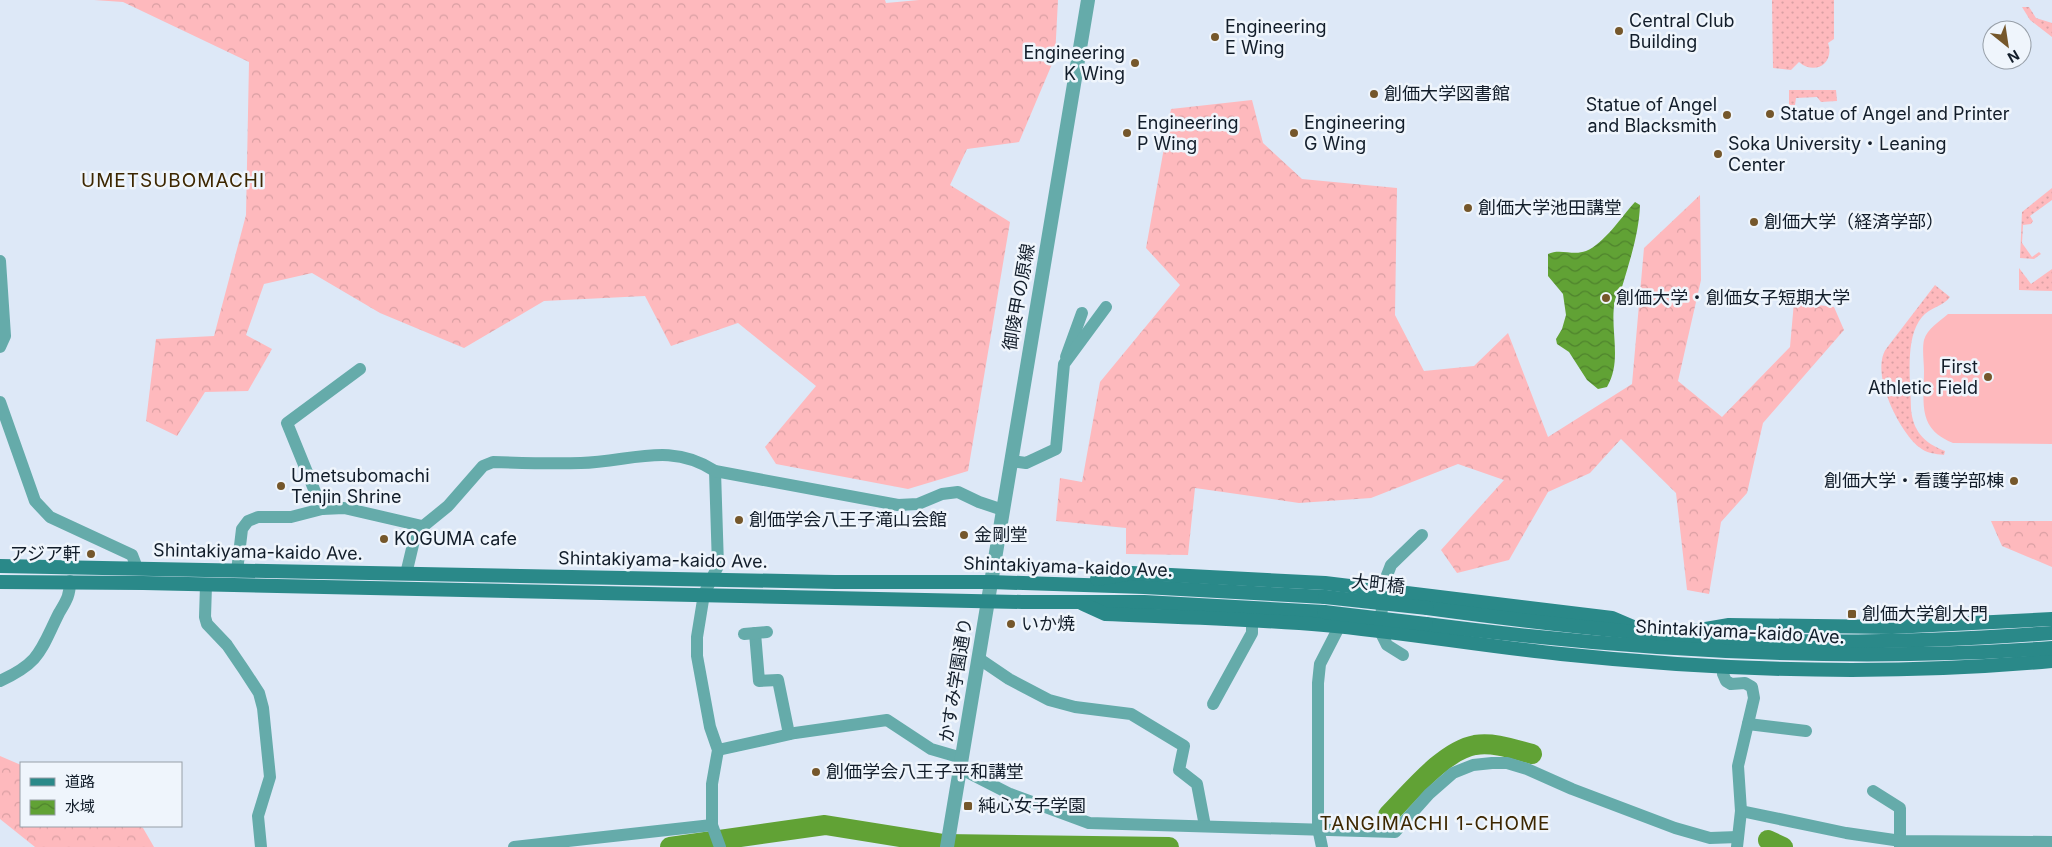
<svg xmlns="http://www.w3.org/2000/svg" width="2052" height="847" font-family="Inter,'Noto Sans JP',sans-serif">
	<defs>
		<pattern id="grass-dots" width="8" height="8" patternUnits="userSpaceOnUse" patternTransform="scale(1.25)"><rect width="8" height="8" fill="#feb9bd"/><path d="M2 2h.1M6 6h.1" fill="none" stroke="#d99fa3" stroke-width="1.8" stroke-linecap="round"/></pattern>
		<pattern id="forest-crowns" width="20" height="18" patternUnits="userSpaceOnUse" patternTransform="scale(1.25)"><rect width="20" height="18" fill="#feb9bd"/><path d="M2 6a3 3 0 1 1 6 0M12 15a3 3 0 1 1 6 0" fill="none" stroke="#d99fa3"/></pattern>
		<pattern id="water-waves" width="16" height="10" patternUnits="userSpaceOnUse" patternTransform="scale(1.25)"><rect width="16" height="10" fill="#61a235"/><path d="M0 5q4-4 8 0t8 0" fill="none" stroke="#4f832d"/></pattern>
	</defs>
	<rect width="100%" height="100%" fill="#dde8f7"/>
	<g fill="url(#grass-dots)">
		<path d="M1772 0H1834V39L1828 43C1835 63 1815 76 1799 62L1791 70 1773 68Z"/>
		<polygon points="2022,7 2029,7 2036,18 2052,23 2052,37 2030,20"/>
		<polygon points="1789,90 1836,90 1837,101 1821,102 1817,97 1796,98 1795,105 1789,105"/>
		<polygon points="2052,188 2052,200 2030,216 2033,221 2031,224 2023,225 2022,243 2032,257 2039,252 2041,254 2034,259 2020,258 2022,212"/>
		<polygon points="2019,268 2031,284 2052,269 2052,291 2019,290"/>
		<path d="M1935 285 1950 297C1944 306 1930 307 1922 317 1904 338 1911 382 1911 409 1913 431 1924 443 1945 451L1944 455C1935 454 1926 453 1919 447 1899 431 1870 373 1886 349Z"/>
	</g>
	<g fill="url(#forest-crowns)">
		<polygon points="94,0 885,0 886,3 919,0 1058,0 1055,57 1019,142 967,149 950,185 1010,222 968,471 908,489 776,464 765,447 816,386 738,323 671,346 645,296 544,301 464,348 380,313 312,273 264,284 246,335 272,349 248,391 205,392 177,436 146,421 156,339 214,336 246,215 249,62 123,2"/>
		<polygon points="1252,100 1263,143 1302,179 1397,188 1395,315 1424,371 1474,366 1508,333 1548,437 1632,384 1644,248 1700,195 1701,280 1678,381 1722,417 1790,347 1794,302 1834,307 1844,330 1763,423 1747,493 1721,522 1709,594 1687,590 1676,493 1621,439 1590,473 1548,492 1509,560 1457,573 1441,550 1504,480 1458,464 1371,498 1299,503 1195,488 1188,555 1126,554 1126,528 1056,521 1060,478 1082,482 1100,382 1180,285 1146,248 1171,109"/>
		<polygon points="1991,521 2052,521 2052,567 2002,546"/>
		<polygon points="0,756 21,765 21,826 139,826 143,828 154,847 35,847 0,819"/>
	</g>
	<path fill="#feb9bd" d="M1948 314H2052V444L1953 443C1917 429 1924 403 1924 371 1924 362 1922 349 1924 340 1927 329 1940 321 1948 314Z"/>
	<path fill="url(#water-waves)" d="M1635 202 1640 205C1639 233 1630 260 1622 287 1620 291 1616 296 1615 300 1609 329 1623 360 1607 387L1598 389 1587 380 1569 352 1557 344 1556 339 1562 329 1566 315 1563 294 1548 276V254C1560 248 1573 256 1586 251 1604 244 1622 216 1635 202Z"/>
	<g fill="none" stroke-linecap="round" stroke-linejoin="round">
		<g stroke="#61a235" stroke-width="20">
			<path d="M1388 815C1410 793 1443 751 1475 745 1494 742 1513 749 1532 754"/>
			<polyline points="1768,840 1783,847"/>
			<polyline points="670,847 825,825 944,844 1169,847"/>
		</g>
		<g stroke="#65abaa" stroke-width="12">
			<polyline points="0,261 5,336 0,347"/>
			<polyline points="1066,357 1082,313"/>
			<polyline points="0,402 35,501 50,517 132,555 137,568"/>
			<polyline points="1011,461 1026,463 1056,449 1064,364 1106,307"/>
			<polyline points="715,471 718,566 704,594 697,637 697,656 710,727 718,750 712,784 712,825 720,847"/>
			<polyline points="322,509 287,423 360,369"/>
			<polyline points="237,571 242,529 248,521 258,517 291,517 322,509 344,508 422,526"/>
			<path d="M406 574 416 532 448 506 483 466 493 462C522 463 552 464 581 463 630 462 670 441 715 471L898 505 918 504 942 494 958 492 979 502 1003 510"/>
			<polyline points="206,585 205,617 207,624 227,645 244,670 259,693 263,708 270,777 258,816 261,847"/>
			<polyline points="755,633 759,681 778,680 789,734"/>
			<polyline points="744,634 767,632"/>
			<polyline points="1403,655 1387,645 1380,631 1384,583 1391,565 1422,535"/>
			<polyline points="978,658 1009,679 1049,700 1075,707 1131,714 1184,746 1179,770 1197,784 1205,826"/>
			<polyline points="1724,666 1723,674 1726,681 1731,684 1745,683 1752,687 1754,698 1738,766 1741,811 1737,847"/>
			<path d="M0 681C41 662 40 651 59 613 66 601 70 596 70 581"/>
			<polyline points="1213,704 1252,633 1252,620"/>
			<polyline points="1748,724 1806,731"/>
			<polyline points="718,750 795,733 887,720 931,749 962,758"/>
			<polyline points="961,769 1010,794 1089,823 1395,832 1429,794 1453,773 1473,765 1492,763 1507,763 1527,769 1572,789 1675,828 1710,838 1738,837"/>
			<polyline points="1873,791 1900,808 1900,847"/>
			<polyline points="1741,811 1846,833 1901,841 2052,842"/>
			<polyline points="514,847 712,825"/>
			<polyline points="1322,847 1318,828 1318,683 1320,664 1339,627 1340,617"/>
		</g>
		<polyline stroke="#65abaa" stroke-width="14" points="947,847 1088,0"/>
		<g stroke="#2a8989" stroke-width="14">
			<polyline points="0,566 835,582 991,582 1144,587 1325,597"/>
			<polyline points="1097,579 1132,573 1325,583 1612,618 1640,630"/>
			<polyline points="0,582 143,583 1022,602 1144,602 1324,612"/>
			<path d="M1083 604 1105 614C1178 617 1251 619 1324 625 1403 632 1482 646 1561 654 1723 671 1889 676 2052 661"/>
			<path d="M1427 608C1523 621 1620 633 1716 638 1828 645 1941 641 2052 633"/>
			<path d="M1426 624C1634 651 1842 663 2052 648"/>
			<polyline points="1694,631 1729,625 1892,627 2052,619"/>
		</g>
		<g stroke="#2a8989" stroke-width="14">
			<polyline points="1325,597 1427,608"/>
			<polyline points="1324,612 1426,624"/>
		</g>
	</g>
	<g fill="#75572b" stroke="#eff5fc" stroke-width="2">
		<circle cx="1619" cy="31" r="5"/>
		<circle cx="1215" cy="37" r="5"/>
		<circle cx="1135" cy="63" r="5"/>
		<circle cx="1374" cy="94" r="5"/>
		<circle cx="1770" cy="114" r="5"/>
		<circle cx="1727" cy="115" r="5"/>
		<circle cx="1127" cy="133" r="5"/>
		<circle cx="1294" cy="133" r="5"/>
		<circle cx="1718" cy="154" r="5"/>
		<circle cx="1468" cy="208" r="5"/>
		<circle cx="1754" cy="222" r="5"/>
		<circle cx="1606" cy="298" r="5"/>
		<circle cx="1988" cy="377" r="5"/>
		<circle cx="2014" cy="481" r="5"/>
		<circle cx="281" cy="486" r="5"/>
		<circle cx="739" cy="520" r="5"/>
		<circle cx="964" cy="535" r="5"/>
		<circle cx="384" cy="539" r="5"/>
		<circle cx="91" cy="554" r="5"/>
		<rect x="1847" y="609" width="10" height="10" rx="2.5"/>
		<circle cx="1011" cy="624" r="5"/>
		<circle cx="816" cy="772" r="5"/>
		<rect x="963" y="801" width="10" height="10" rx="2.5"/>
	</g>
	<g text-anchor="middle" stroke-width="5" stroke-linejoin="round" paint-order="stroke">
		<g font-size="18" fill="#121d2a" stroke="#eff5fc" text-anchor="start">
			<text x="1629" y="27">Central Club<tspan x="1629" dy="21">Building</tspan></text>
			<text x="1225" y="33">Engineering<tspan x="1225" dy="21">E Wing</tspan></text>
			<text x="1125" y="59" text-anchor="end">Engineering<tspan x="1125" dy="21">K Wing</tspan></text>
			<text x="1384" y="100">創価大学図書館</text>
			<text x="1717" y="111" text-anchor="end">Statue of Angel<tspan x="1717" dy="21">and Blacksmith</tspan></text>
			<text x="1780" y="120">Statue of Angel and Printer</text>
			<text x="1137" y="129">Engineering<tspan x="1137" dy="21">P Wing</tspan></text>
			<text x="1304" y="129">Engineering<tspan x="1304" dy="21">G Wing</tspan></text>
			<text x="1728" y="150">Soka University・Leaning<tspan x="1728" dy="21">Center</tspan></text>
			<text x="1478" y="214">創価大学池田講堂</text>
			<text x="1764" y="228">創価大学（経済学部）</text>
			<text x="1616" y="304">創価大学・創価女子短期大学</text>
			<text x="1978" y="373" text-anchor="end">First<tspan x="1978" dy="21">Athletic Field</tspan></text>
			<text x="291" y="482">Umetsubomachi<tspan x="291" dy="21">Tenjin Shrine</tspan></text>
			<text x="2004" y="487" text-anchor="end">創価大学・看護学部棟</text>
			<text x="749" y="526">創価学会八王子滝山会館</text>
			<text x="974" y="541">金剛堂</text>
			<text x="394" y="545">KOGUMA cafe</text>
			<text x="81" y="560" text-anchor="end">アジア軒</text>
			<text x="1862" y="620">創価大学創大門</text>
			<text x="1021" y="630">いか焼</text>
			<text x="826" y="778">創価学会八王子平和講堂</text>
			<text x="978" y="812">純心女子学園</text>
		</g>
		<g font-size="18" fill="#121d2a" stroke="#eff5fc">
			<text transform="translate(1019 297) rotate(-80)" y="6">御陵甲の原線</text>
			<text transform="translate(258 552) rotate(1)" y="6">Shintakiyama-kaido Ave.</text>
			<text transform="translate(663 560) rotate(1)" y="6">Shintakiyama-kaido Ave.</text>
			<text transform="translate(1068 567) rotate(2)" y="6">Shintakiyama-kaido Ave.</text>
			<text transform="translate(1378 584) rotate(6)" y="6">大町橋</text>
			<text transform="translate(1740 632) rotate(3)" y="6">Shintakiyama-kaido Ave.</text>
			<text transform="translate(956 680) rotate(-81)" y="6">かすみ学園通り</text>
		</g>
		<g font-size="19" letter-spacing="1" fill="#3d2701" stroke="#eff5fc">
			<text x="173" y="187">UMETSUBOMACHI</text>
			<text x="1435" y="830">TANGIMACHI 1-CHOME</text>
		</g>
	</g>
	<rect x="20" y="762" width="162" height="65" fill="#eff5fc" stroke="#979fa8"/>
	<rect x="30" y="778" width="25" height="8" fill="#2a8989" stroke="#979fa8"/>
	<text x="65" y="787" font-size="15" fill="#121d2a">道路</text>
	<rect x="30" y="800" width="25" height="15" fill="url(#water-waves)" stroke="#979fa8"/>
	<text x="65" y="812" font-size="15" fill="#121d2a">水域</text>
	<g transform="translate(2007 45) rotate(150)"><circle r="24" fill="#eff5fc" stroke="#979fa8"/>
	<path d="M0-4L9 19L0 12L-9 19Z" fill="#75572b"/>
	<text y="-8" font-size="14" font-weight="bold" text-anchor="middle" fill="#121d2a">N</text>
	</g>
</svg>
